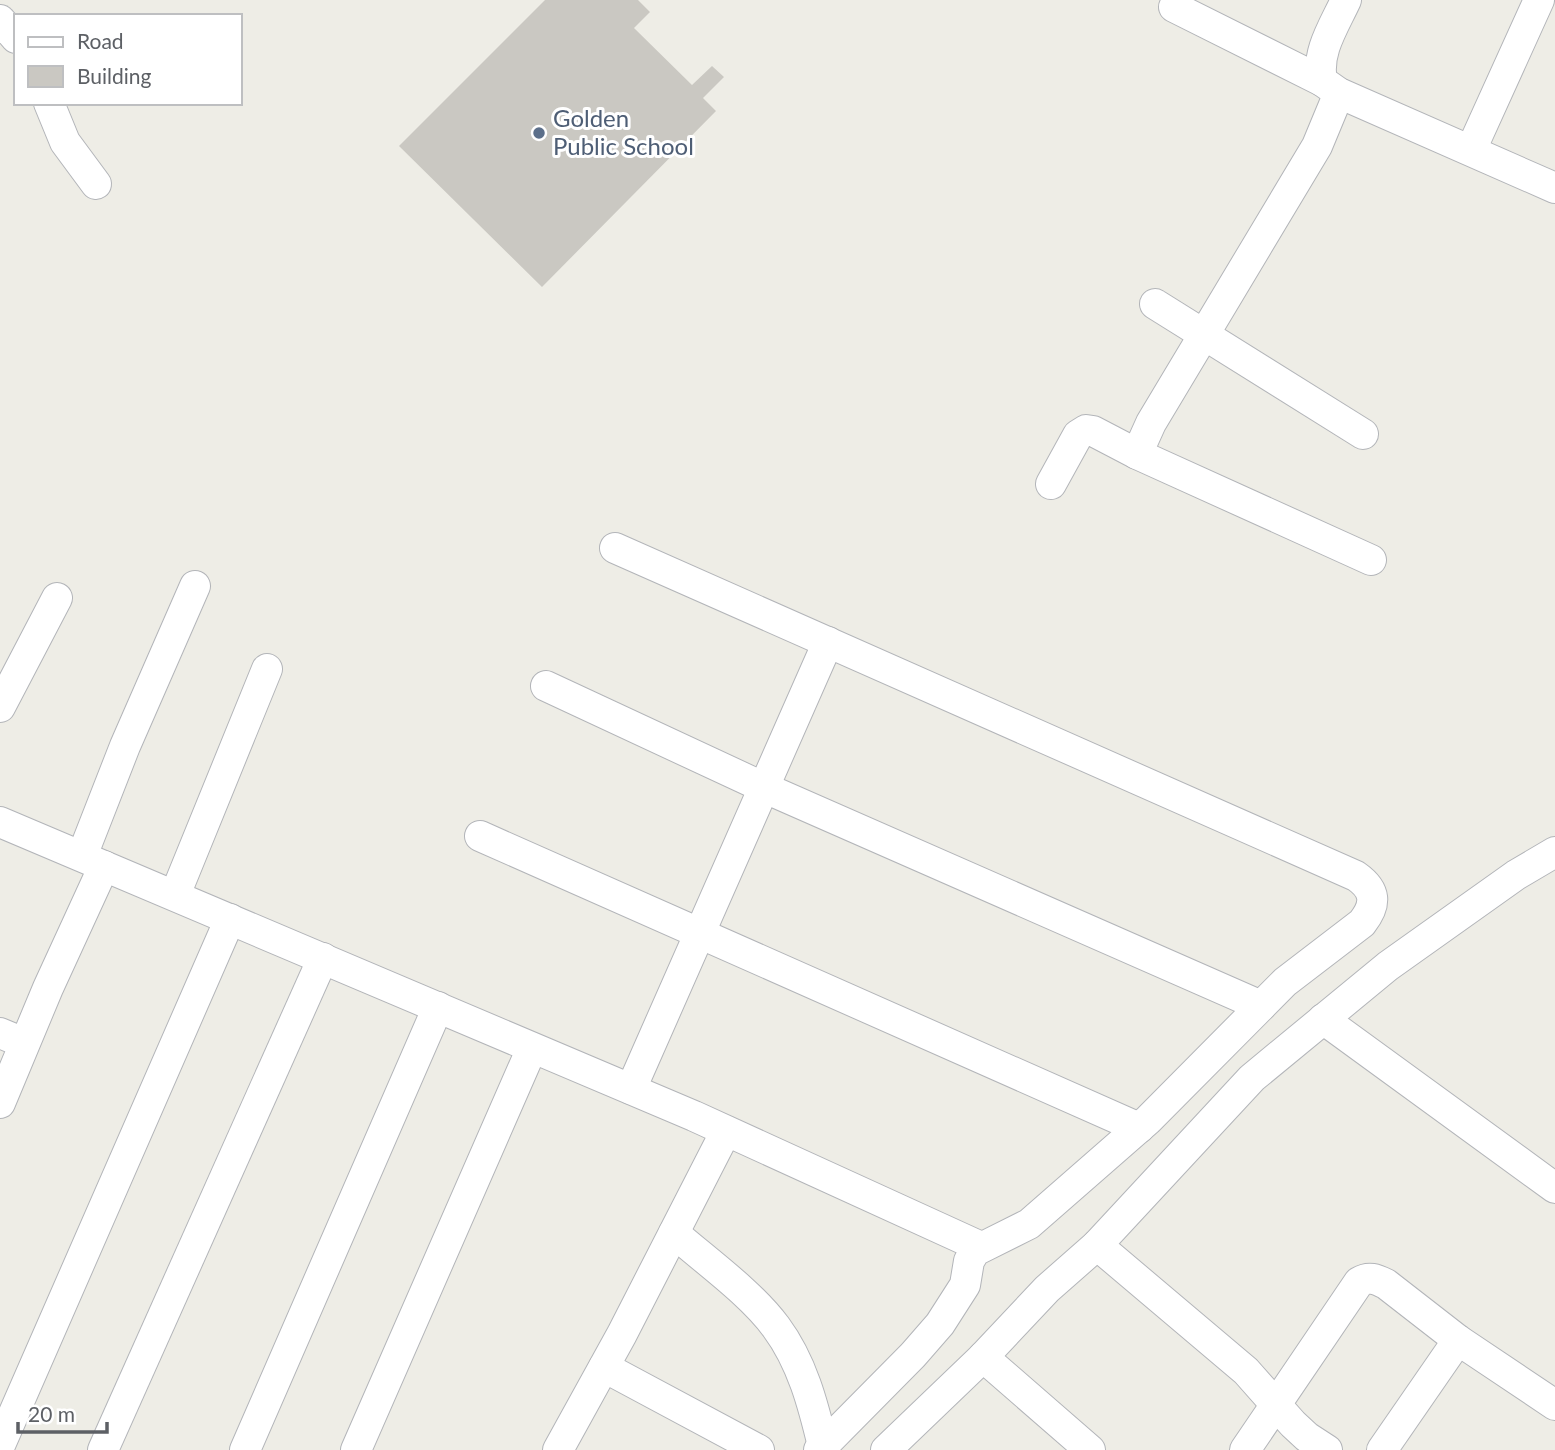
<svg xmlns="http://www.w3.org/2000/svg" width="1555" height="1450" font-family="Lato,sans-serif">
	<rect width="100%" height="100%" fill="#eeede6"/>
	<polygon fill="#cac8c2" points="545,0 638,0 650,12 634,28 692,85 712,66 724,77 703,98 716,111 542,287 399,146"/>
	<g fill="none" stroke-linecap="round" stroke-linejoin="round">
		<defs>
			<g id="minor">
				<path d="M1346 0C1334 26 1316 52 1322 81L1339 93 1555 188"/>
				<polyline points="1174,7 1322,81"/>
				<polyline points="0,20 16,38"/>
				<polyline points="49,103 65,142 96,184"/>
				<polyline points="1471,150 1539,0"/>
				<polyline points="1155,304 1363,434"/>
				<polyline points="1137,454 1151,423 1317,146 1339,93"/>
				<polyline points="1051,484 1078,435 1086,430 1093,431 1137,454 1371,560"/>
				<path d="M615 548 1356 876C1376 890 1377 904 1362 923L1285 982 1148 1120 1029 1224 975 1251 969 1261 965 1285 940 1324 913 1355 819 1450"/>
				<polyline points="546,686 765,788 1261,1006"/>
				<polyline points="0,707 57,598"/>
				<polyline points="0,822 694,1116 981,1247"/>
				<polyline points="480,836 1139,1128"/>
				<polyline points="82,856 125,746 195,586"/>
				<polyline points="175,895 267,669"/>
				<polyline points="1323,1019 1555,1188"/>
				<polyline points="0,1033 24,1043"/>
				<polyline points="631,1089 828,642"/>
				<polyline points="0,1103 48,988 104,866"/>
				<path d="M674 1233C706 1261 751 1293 776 1327 802 1362 813 1404 823 1446"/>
				<polyline points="1097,1245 1246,1371 1293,1424 1307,1437 1327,1450"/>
				<polyline points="983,1357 1090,1450"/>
				<polyline points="604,1367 759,1450"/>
				<polyline points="0,1445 230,919"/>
				<polyline points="103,1450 323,958"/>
				<polyline points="245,1450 438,1007"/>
				<polyline points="356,1450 532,1048"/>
				<polyline points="558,1450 622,1334 726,1131"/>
				<polyline points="886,1450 983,1357 1047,1289 1097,1245 1252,1078 1388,966 1516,875 1555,852"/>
				<path d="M1245 1450 1359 1282C1369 1276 1376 1279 1386 1284L1458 1340 1555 1405"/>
				<polyline points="1382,1450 1458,1340"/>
			</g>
		</defs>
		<use href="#minor" stroke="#b3b5b9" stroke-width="32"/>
		<use href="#minor" stroke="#fff" stroke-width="30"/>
	</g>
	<circle fill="#5c6f8a" stroke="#fff" stroke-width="2.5" cx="539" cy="133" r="7"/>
	<g text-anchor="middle" stroke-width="6" stroke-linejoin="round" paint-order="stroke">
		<g font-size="24" fill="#4e5e75" stroke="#fff" text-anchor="start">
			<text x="553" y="127">Golden<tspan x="553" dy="28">Public School</tspan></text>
		</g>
	</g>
	<rect x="14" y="14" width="228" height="91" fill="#ffffff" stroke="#bebfc1" stroke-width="2"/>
	<rect x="28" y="37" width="35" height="10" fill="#ffffff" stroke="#bebfc1" stroke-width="2"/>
	<text x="77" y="49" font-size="21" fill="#5d6065">Road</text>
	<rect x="28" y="66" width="35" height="21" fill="#cac8c2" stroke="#bebfc1" stroke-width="2"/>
	<text x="77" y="84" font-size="21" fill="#5d6065">Building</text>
	<path d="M18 1422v10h89v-10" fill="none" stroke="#5d6065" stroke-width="3.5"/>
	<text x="28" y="1422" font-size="21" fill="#5d6065" stroke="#ffffff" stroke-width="5" paint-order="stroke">20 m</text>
</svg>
